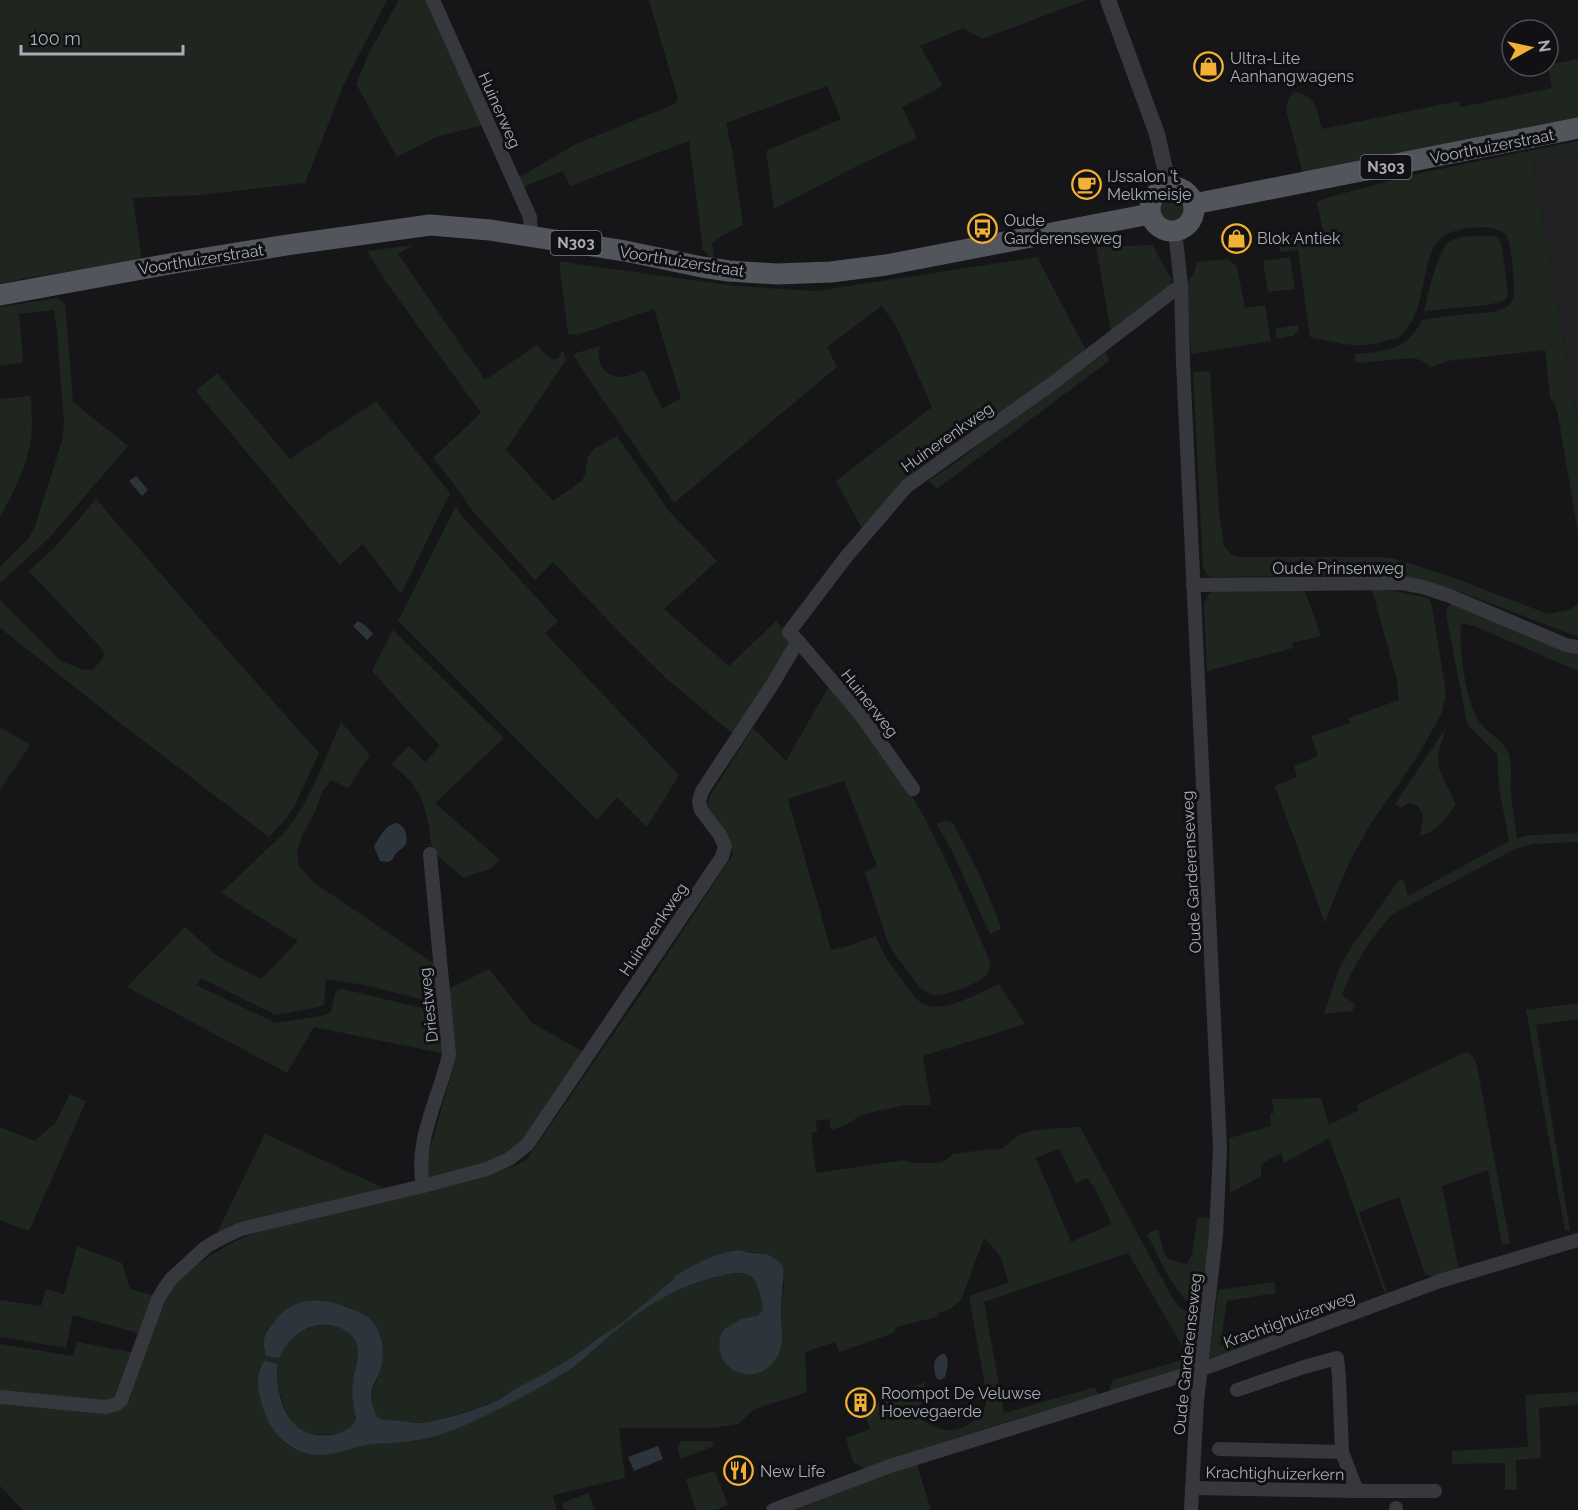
<svg xmlns="http://www.w3.org/2000/svg" width="1578" height="1510" font-family="Raleway,sans-serif">
	<rect width="100%" height="100%" fill="#161618"/>
	<polygon fill="#222225" points="1578,152 1578,423 1533,161"/>
	<g fill="#1e261f" fill-rule="evenodd">
		<polygon points="0,0 387,0 344,84 305,183 200,195 133,198 142,261 27,278 0,284"/>
		<polygon points="399,0 427,0 483,125 436,137 397,157 356,84 370,51"/>
		<polygon points="649,0 1086,0 982,39 963,28 920,46 943,86 902,107 917,138 861,164 774,209 766,151 841,119 827,86 726,123 733,156 743,225 716,239 712,243 715,262 703,250 689,141 570,186 563,171 523,187 518,178 576,144 675,104 678,99"/>
		<path d="M1578 59V118L1303 174 1287 114C1286 103 1287 98 1295 92 1317 95 1317 111 1322 129L1459 101 1461 107 1552 88 1548 65Z"/>
		<path d="M1578 141V152L1533 161 1578 423V533L1558 415 1554 402 1550 398 1545 350 1447 361 1431 367 1421 360 1412 358 1359 363 1355 361V354C1369 353 1392 351 1404 343 1411 338 1418 328 1422 320L1456 315 1495 312 1509 306C1511 302 1514 298 1514 294 1515 285 1511 241 1506 235 1494 222 1454 227 1441 238 1420 257 1427 309 1405 330 1403 333 1402 335 1399 337 1396 339 1390 339 1386 341 1357 350 1339 343 1310 337L1298 250 1280 252 1278 237 1323 231 1317 202 1333 196 1421 173Z"/>
		<circle cx="1172" cy="209" r="16"/>
		<path d="M1471 236H1495L1500 241 1502 248 1505 270 1508 295 1504 301 1487 305 1424 311C1429 294 1436 254 1448 243 1454 238 1464 237 1471 236Z"/>
		<polygon points="413,245 398,254 485,380 537,345 550,359 557,359 563,350 566,360 506,450 553,501 582,481 585,474 588,456 594,449 617,436 669,511 717,561 664,609 729,666 776,621 794,641 734,735 668,680 621,634 553,562 535,580 471,509 456,487 433,458 481,413 386,282 367,251"/>
		<polygon points="1153,245 1162,263 1172,280 1169,286 1111,332 1096,247"/>
		<path d="M1037 257 1087 352 937 460 864 532 836 481 932 407 896 326 882 306 827 347 837 367 674 503 584 372 573 354 600 346C596 362 602 376 621 377 628 377 637 372 644 370L662 409 681 398 654 309 577 335 568 334 559 261 577 264 735 286 816 291Z"/>
		<polygon points="1290,257 1295,289 1268,292 1263,261"/>
		<polygon points="1227,259 1237,267 1245,308 1265,305 1271,341 1191,354 1187,283 1194,273 1197,262"/>
		<polygon points="57,298 65,304 73,402 128,446 48,539 0,583 0,567 28,539 34,529 62,441 64,424 57,330 54,310 19,314 23,359 22,363 0,366 0,307"/>
		<polygon points="1298,325 1299,330 1293,336 1277,339 1275,329"/>
		<polygon points="1106,352 1109,361 937,489 928,481 954,464 1003,426"/>
		<polygon points="1210,371 1219,511 1224,546 1231,554 1240,557 1382,557 1395,559 1446,575 1548,614 1569,610 1578,604 1578,637 1456,590 1400,575 1212,577 1208,576 1203,567 1193,372"/>
		<polygon points="217,373 290,459 376,401 450,493 401,594 363,544 340,565 196,391"/>
		<path d="M31 396C31 410 33 424 31 438 28 465 13 493 0 517V399Z"/>
		<polygon points="96,499 207,627 319,753 294,807 285,820 269,837 124,726 0,628 0,600 61,661 84,670 92,670 99,663 104,655 103,650 29,571 56,546"/>
		<polygon points="456,506 460,514 558,621 545,633 679,775 647,827 617,797 597,820 398,621"/>
		<polygon points="1304,589 1321,636 1292,643 1293,648 1207,671 1204,604 1208,596 1214,590"/>
		<polygon points="1372,589 1393,591 1429,598 1432,607 1445,687 1446,696 1441,715 1417,757 1370,825 1351,859 1333,901 1325,923 1275,786 1297,777 1294,766 1318,756 1311,736 1350,723 1348,718 1399,700 1396,677"/>
		<path d="M1452 604 1578 653V671L1474 626 1466 624 1461 625C1459 648 1466 707 1481 724 1489 734 1505 742 1509 754 1513 766 1510 780 1511 792 1512 807 1515 823 1517 838L1532 835 1578 833V842L1534 844 1517 848 1393 914C1370 937 1354 965 1342 995L1356 1005 1352 1011 1324 1014 1339 969 1350 949 1399 880H1404L1408 896 1509 841 1499 788 1497 754 1467 724 1447 619 1446 611 1449 605Z"/>
		<path d="M393 630 504 738 435 803 500 860C486 875 481 869 465 878L462 877 432 851C429 826 427 800 409 780 404 774 397 769 391 764L409 746 425 762 440 746 372 671Z"/>
		<path d="M830 684C862 726 897 768 923 815 947 859 966 906 986 952 988 958 992 965 989 971 985 982 944 997 933 995 928 994 924 991 920 988L892 950 887 940 865 872 877 866 844 781 788 799 831 950 848 946 876 936C882 953 891 966 902 980 908 987 913 996 920 1002 938 1017 981 992 999 984L1025 1024 923 1056 931 1105H904L861 1115 846 1125 831 1130 829 1119 816 1121 817 1132 811 1133 816 1173 904 1160 912 1163H938L945 1161 953 1154 991 1149C1007 1152 1008 1141 1019 1135 1030 1128 1066 1128 1080 1127L1173 1299 1180 1308 1203 1319 1196 1365 1108 1392 1113 1380 1182 1360 1184 1349 1128 1253 984 1302 1004 1413 1095 1387 1098 1395C1020 1418 942 1440 866 1470L853 1462 846 1438 870 1429 863 1409 885 1401 884 1397 925 1382 919 1418C928 1423 936 1429 946 1430 960 1432 980 1421 985 1407 986 1404 986 1401 987 1398L969 1296 1008 1283C1003 1260 1001 1254 984 1238L962 1298 951 1309 938 1313 937 1317 896 1327 894 1333 839 1352 835 1342 805 1352 807 1392 755 1409 738 1424 713 1428H619L625 1478 554 1495 553 1497 557 1510H23L0 1486V1402L108 1413 117 1411 123 1405 165 1296C189 1267 224 1243 260 1231L483 1177 517 1165 527 1159 647 985 732 856C736 835 713 826 708 809 707 804 709 798 711 794L753 728 786 761ZM1059 1149 1076 1183 1087 1178 1094 1187 1112 1224 1071 1242 1036 1158ZM739 1250 746 1252 761 1253 784 1283 781 1312 782 1344 722 1358 719 1346 741 1319C750 1318 757 1318 763 1310 761 1300 759 1278 747 1274 730 1269 680 1288 665 1296 647 1306 628 1319 613 1333 604 1341 596 1350 586 1357 563 1375 538 1388 512 1402 492 1412 472 1423 451 1431 438 1435 424 1440 411 1441 395 1444 378 1442 362 1446 334 1454 292 1463 276 1431 263 1404 255 1398 260 1367L277 1365C276 1384 285 1426 306 1433 311 1434 319 1434 324 1434 334 1435 342 1435 350 1428 352 1426 354 1424 355 1421 356 1417 355 1411 354 1407 354 1398 354 1389 354 1380 354 1368 362 1356 357 1344 346 1318 308 1322 291 1339 286 1344 282 1352 279 1358L266 1356C261 1335 264 1334 277 1318 289 1315 332 1303 341 1305 370 1310 389 1339 381 1368 375 1389 366 1393 377 1417L385 1420 417 1423 438 1420 477 1408 498 1400 579 1354 584 1349 593 1345 602 1336 628 1318 633 1313 674 1279 675 1276 709 1258Z"/>
		<path d="M341 722 370 755 348 788 331 780 322 792 315 812 303 834 297 851 299 866 313 882 436 965 440 995 434 1000 428 1001 364 985 326 979 324 1004 319 1007 276 1015 201 978 196 985 276 1023 326 1015 331 1012 335 994 338 990 343 989 442 1013 446 1054 314 1027 287 1073 127 987 185 927 215 954 226 961 261 979 298 941 221 893 285 832C310 802 325 758 341 722Z"/>
		<polygon points="0,727 30,745 0,790"/>
		<path d="M1446 728 1438 754 1439 769 1456 804C1447 817 1436 832 1420 836L1423 816 1418 806 1409 803 1400 808 1395 804Z"/>
		<polygon points="946,821 953,823 956,829 983,882 999,922 1001,928 999,930 990,934 951,849 936,823"/>
		<polygon points="489,969 532,1023 585,1053 519,1151 506,1158 426,1179 425,1165 454,1066 455,1058 447,990"/>
		<polygon points="1578,1003 1578,1019 1536,1025 1570,1230 1565,1231 1526,1010"/>
		<polygon points="1469,1052 1474,1058 1477,1066 1510,1243 1502,1245 1488,1170 1442,1186 1459,1270 1436,1278 1425,1274 1399,1197 1359,1212 1388,1295 1386,1296 1329,1138 1284,1163 1281,1153 1261,1164 1261,1176 1230,1193 1229,1138 1271,1126 1270,1114 1274,1113 1272,1099 1321,1098 1329,1125 1359,1110 1356,1105 1463,1053"/>
		<polygon points="70,1094 86,1101 29,1231 0,1220 0,1127 35,1141 48,1129 55,1124"/>
		<polygon points="265,1134 386,1189 215,1237"/>
		<path d="M1199 1217 1214 1218 1204 1309C1198 1307 1192 1305 1187 1301 1174 1290 1155 1251 1147 1234L1158 1229 1164 1252 1168 1259 1187 1264 1192 1254 1197 1220Z"/>
		<polygon points="77,1246 122,1263 130,1289 152,1295 138,1333 73,1315 66,1348 0,1337 0,1300 41,1306 46,1289 64,1294"/>
		<polygon points="1274,1282 1276,1293 1227,1301 1220,1346 1279,1325 1280,1333 1209,1359 1218,1290"/>
		<polygon points="77,1342 131,1352 114,1398 110,1401 0,1391 0,1344 73,1356"/>
		<polygon points="1578,1392 1578,1405 1539,1408 1541,1458 1516,1460 1517,1490 1505,1490 1505,1463 1452,1464 1452,1451 1528,1447 1525,1395"/>
		<polygon points="681,1441 712,1441 714,1446 681,1459 677,1448"/>
		<polygon points="916,1462 931,1510 788,1510"/>
		<polygon points="715,1471 728,1505 716,1510 696,1510 686,1479"/>
		<polygon points="588,1493 595,1510 564,1510 562,1503"/>
	</g>
	<g fill="#2c353c">
		<polygon points="136,476 148,490 142,496 129,481"/>
		<polygon points="358,621 366,626 373,634 367,640 353,626"/>
		<path d="M397 823C402 826 405 828 406 834 410 850 397 847 393 859L388 862 380 861 375 849 374 846C380 837 386 824 397 823Z"/>
		<path d="M739 1250C759 1257 766 1248 783 1266 784 1282 781 1298 781 1313 781 1326 784 1339 780 1351 762 1395 704 1370 723 1330L741 1319 757 1316 763 1310C761 1300 759 1278 747 1274 737 1271 725 1275 716 1277 678 1286 643 1307 613 1333 599 1345 587 1357 572 1368 544 1386 514 1402 485 1416 462 1427 437 1438 412 1441 396 1444 379 1442 362 1446 348 1449 334 1455 318 1455 294 1455 272 1435 265 1413 259 1396 253 1377 264 1361L277 1364C276 1381 280 1407 291 1420 294 1424 300 1430 305 1432 321 1438 349 1437 356 1419 354 1407 351 1394 353 1382 354 1371 359 1361 358 1350 357 1331 332 1321 315 1326 297 1330 287 1342 279 1358L266 1356C262 1339 263 1336 273 1323 293 1296 318 1297 347 1307 358 1311 367 1315 374 1324 383 1336 385 1354 381 1368 379 1376 374 1382 372 1390 370 1399 373 1408 377 1417 384 1421 391 1420 399 1421 405 1421 412 1423 418 1423 437 1422 480 1409 498 1400 506 1396 513 1390 521 1386 551 1371 578 1355 603 1335 613 1328 625 1322 633 1313L674 1279 675 1276C695 1264 715 1253 739 1250Z"/>
		<path d="M941 1354H945C950 1361 947 1369 945 1377L940 1380 937 1379C933 1370 932 1359 941 1354Z"/>
		<polygon points="658,1446 663,1459 634,1471 628,1457"/>
	</g>
	<g fill="none" stroke-linecap="round" stroke-linejoin="round">
		<g stroke="#37383d" stroke-width="14">
			<polyline points="433,0 530,217 531,236"/>
			<polyline points="1175,231 1181,285 1183,363 1220,1148 1216,1235 1197,1401 1191,1510"/>
			<polyline points="1193,585 1402,583 1423,587 1450,596 1566,645 1578,647"/>
			<polyline points="798,641 861,715 913,789"/>
			<path d="M423 1186C414 1140 439 1099 449 1055L430 854"/>
			<polyline points="1237,1390 1304,1367 1337,1358 1339,1377 1342,1452"/>
			<polyline points="0,1397 106,1407 117,1404 121,1400 158,1299 164,1289 171,1279 206,1247 218,1240 241,1229 423,1186 487,1169 509,1159 527,1145 722,857 725,846 720,835 701,810 699,801 702,791 772,685 798,641 789,632 846,557 907,486 1053,383 1181,285"/>
			<polyline points="1219,1449 1342,1452 1357,1491"/>
			<polyline points="1192,1488 1357,1491 1435,1491"/>
			<polyline points="1396,1508 1396,1510"/>
			<polyline points="773,1510 890,1466 1200,1370 1440,1281 1578,1240"/>
		</g>
		<polyline stroke="#37383d" stroke-width="16" points="1108,0 1157,134 1169,186"/>
		<g stroke="#53555c" stroke-width="21">
			<circle cx="1172" cy="209" r="22"/>
			<polyline points="1194,204 1578,128"/>
			<polyline points="0,295 175,263 287,245 430,225 490,230 625,251 702,267 729,271 777,274 831,272 886,265 1150,214"/>
		</g>
	</g>
	<defs>
		<symbol id="shop-ring" viewBox="-11 -11 22 22"><circle r="9.5" fill="#111113" stroke="#f2b134" stroke-width="1.5"/><path d="M-5-2.5h2.3a2.7 3.5 0 0 1 5.4 0H5L5.5 6h-11ZM-1.5-2.5h3a1.5 2.3 0 0 0-3 0Z" fill="#f2b134"/></symbol>
		<symbol id="cafe-ring" viewBox="-11 -11 22 22"><circle r="9.5" fill="#111113" stroke="#f2b134" stroke-width="1.5"/><path d="M-5.5-4.5H6V0H3Q3 3.5 0 3.5H-2.5Q-5.5 3.5-5.5 0ZM3-3.2v2h1.7v-2ZM-6 4.5H4V6H-6Z" fill="#f2b134"/></symbol>
		<symbol id="bus-ring" viewBox="-11 -11 22 22"><circle r="9.5" fill="#111113" stroke="#f2b134" stroke-width="1.5"/><path d="M-5-6H5V4H4V6H2V4H-2V6H-4V4H-5ZM-3.5-4V0h7V-4ZM-3.5 1.2v1.5H-2V1.2ZM2 1.2v1.5H3.5V1.2Z" fill="#f2b134"/></symbol>
		<symbol id="building-ring" viewBox="-11 -11 22 22"><circle r="9.5" fill="#111113" stroke="#f2b134" stroke-width="1.5"/><path d="M-4-6H4V6H1V3H-1V6H-4ZM-2.5-4.3h1.7v1.8h-1.7ZM.8-4.3h1.7v1.8H.8ZM-2.5-1h1.7V.8h-1.7ZM.8-1h1.7V.8H.8Z" fill="#f2b134"/></symbol>
		<symbol id="restaurant-ring" viewBox="-11 -11 22 22"><circle r="9.5" fill="#111113" stroke="#f2b134" stroke-width="1.5"/><path d="M-5-6h1v4h1v-4h1v4h1v-4h1v5L-1.5 .5V6h-2V.5L-5-1ZM5-6V6H3V1.5H1.5Q1.5-4 5-6Z" fill="#f2b134"/></symbol>
	</defs>
	<g fill-rule="evenodd">
		<use href="#shop-ring" x="1192" y="50" width="33" height="33"/>
		<use href="#cafe-ring" x="1070" y="168" width="33" height="33"/>
		<use href="#bus-ring" x="966" y="212" width="33" height="33"/>
		<use href="#shop-ring" x="1220" y="222" width="33" height="33"/>
		<use href="#building-ring" x="844" y="1386" width="33" height="33"/>
		<use href="#restaurant-ring" x="722" y="1454" width="33" height="33"/>
	</g>
	<g text-anchor="middle" stroke-width="6" stroke-linejoin="round" paint-order="stroke">
		<g fill="#111113" stroke="#7b7e86" stroke-width="1.5">
			<rect x="1360.5" y="155" width="51" height="24" rx="4.5"/>
			<rect x="550.5" y="231" width="51" height="24" rx="4.5"/>
		</g>
		<g font-size="15" font-weight="bold" fill="#a8adb8">
			<text x="1386" y="172">N303</text>
			<text x="576" y="248">N303</text>
		</g>
		<g font-size="16" fill="#a8adb8" stroke="#111113" text-anchor="start">
			<text x="1230" y="64">Ultra-Lite<tspan x="1230" dy="18">Aanhangwagens</tspan></text>
			<text x="1107" y="182">IJssalon 't<tspan x="1107" dy="18">Melkmeisje</tspan></text>
			<text x="1004" y="226">Oude<tspan x="1004" dy="18">Garderenseweg</tspan></text>
			<text x="1257" y="244">Blok Antiek</text>
			<text x="881" y="1399">Roompot De Veluwse<tspan x="881" dy="18">Hoevegaerde</tspan></text>
			<text x="760" y="1477">New Life</text>
		</g>
		<g font-size="16" fill="#a8adb8" stroke="#111113">
			<text transform="translate(500 110) rotate(66)" y="6">Huinerweg</text>
			<text transform="translate(1492 146) rotate(-11)" y="6">Voorthuizerstraat</text>
			<text transform="translate(201 259) rotate(-9)" y="6">Voorthuizerstraat</text>
			<text transform="translate(682 261) rotate(9)" y="6">Voorthuizerstraat</text>
			<text transform="translate(947 437) rotate(-35)" y="6">Huinerenkweg</text>
			<text x="1338" y="574">Oude Prinsenweg</text>
			<text transform="translate(870 703) rotate(52)" y="6">Huinerweg</text>
			<text transform="translate(1191 872) rotate(-93)" y="6">Oude Garderenseweg</text>
			<text transform="translate(653 929) rotate(-56)" y="6">Huinerenkweg</text>
			<text transform="translate(428 1005) rotate(-96)" y="6">Driestweg</text>
			<text transform="translate(1289 1319) rotate(-20)" y="6">Krachtighuizerweg</text>
			<text transform="translate(1187 1354) rotate(-84)" y="6">Oude Garderenseweg</text>
			<text transform="translate(1275 1473) rotate(1)" y="6">Krachtighuizerkern</text>
		</g>
	</g>
	<g transform="translate(1530 48) rotate(82)"><circle r="28" fill="#111113" stroke="#4d4f55" stroke-width="1.5"/>
	<path d="M0-4.5L10 22L0 15L-10 22Z" fill="#f2b134"/>
	<text y="-9" font-size="16" font-weight="bold" text-anchor="middle" fill="#a8adb8">N</text>
	</g>
	<path d="M21 45v9h162v-9" fill="none" stroke="#a8adb8" stroke-width="3"/>
	<text x="30" y="45" font-size="18" fill="#a8adb8" stroke="#111113" stroke-width="4.5" paint-order="stroke">100 m</text>
</svg>
